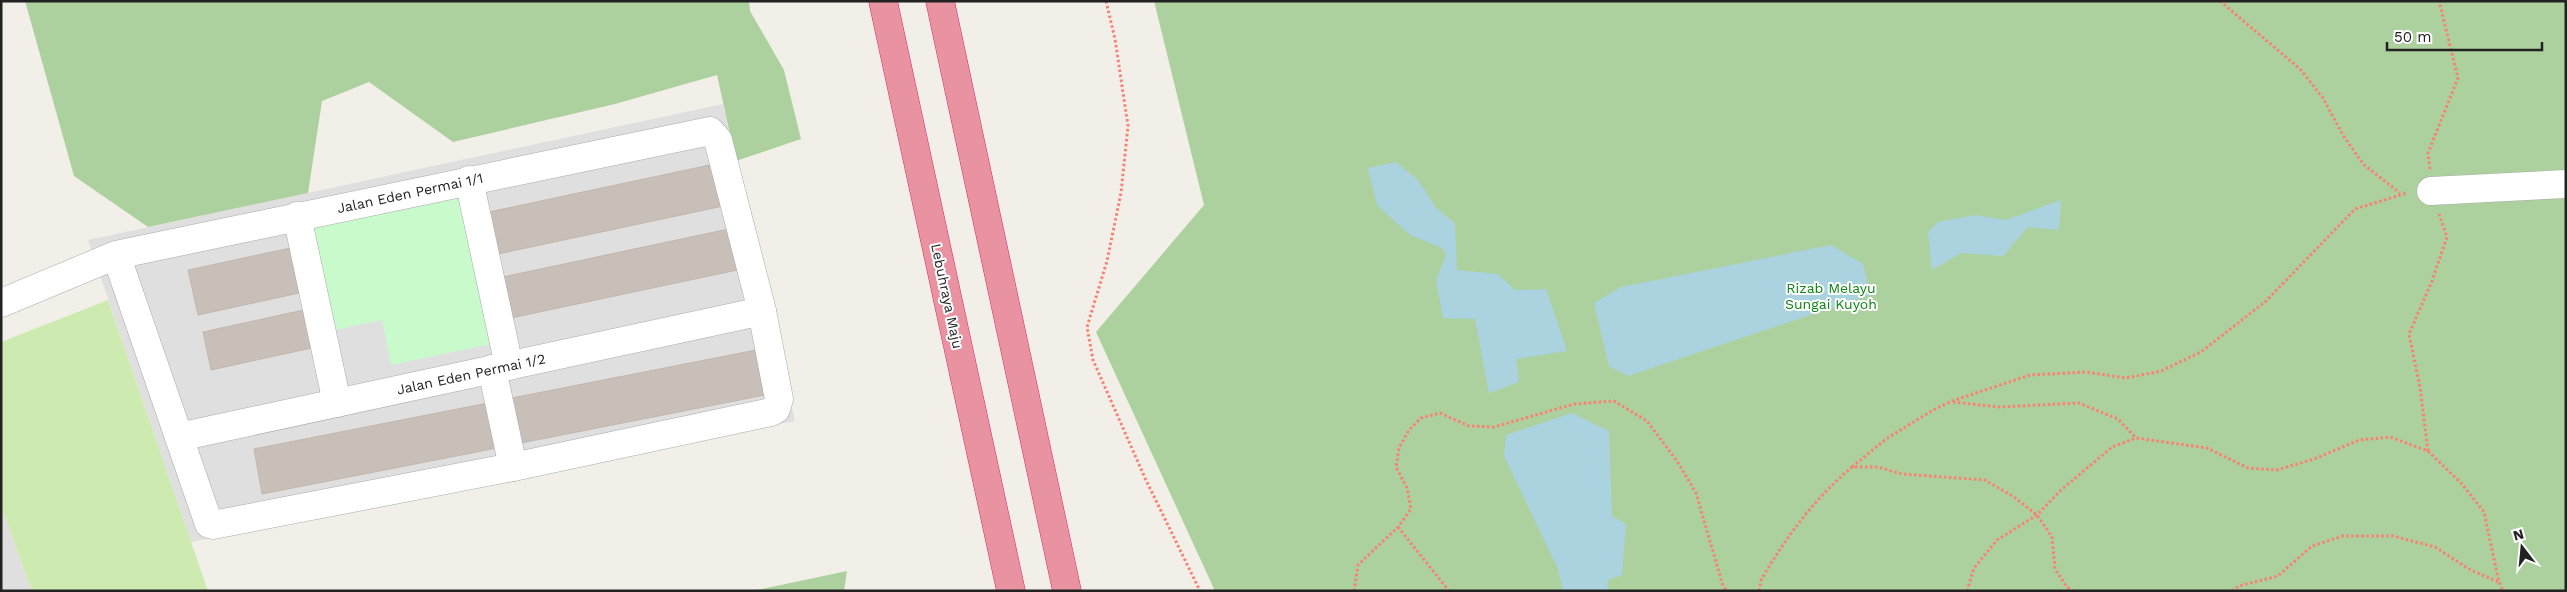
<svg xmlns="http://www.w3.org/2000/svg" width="2567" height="592" font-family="'Work Sans',sans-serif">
	<rect width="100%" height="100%" fill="#f2efe9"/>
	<g fill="#e0dfdf">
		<polygon points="723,104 795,421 191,542 88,240"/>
		<polygon points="1,506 32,591 1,591"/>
	</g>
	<polygon fill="#cdebb0" points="108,300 208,591 32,591 1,506 1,342"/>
	<g fill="#add19e">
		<polygon points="25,1 749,1 750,11 784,70 801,139 736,161 717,75 615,104 453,142 369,82 322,101 308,193 148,227 74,176"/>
		<polygon points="1154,1 2566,1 2566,591 1215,591 1096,332 1204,205"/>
		<polygon points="847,571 844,591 752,591"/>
	</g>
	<polygon fill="#c8facc" points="461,198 492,344 391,365 382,320 330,331 308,229"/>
	<g fill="#aad3df">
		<polygon points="1396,162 1418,180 1436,208 1455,223 1457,270 1498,274 1515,290 1546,289 1567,351 1516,359 1519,382 1489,393 1475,319 1443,318 1436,280 1446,255 1442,248 1410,235 1377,205 1368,168"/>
		<polygon points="2061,200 2059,230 2028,227 2003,256 1961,253 1932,270 1928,232 1938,222 1975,215 2006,220"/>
		<polygon points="1831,245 1863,264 1870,295 1628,376 1609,366 1594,303 1621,287"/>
		<polygon points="1572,413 1609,431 1612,516 1626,524 1622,575 1608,580 1607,591 1563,591 1558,569 1504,456 1506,435"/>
	</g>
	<g fill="#c7bfb8" stroke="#c4b6ab">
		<polygon points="719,163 728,205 498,254 489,212"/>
		<polygon points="733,228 742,269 511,318 503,277"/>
		<polygon points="295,247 304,292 198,315 188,270"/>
		<polygon points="308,309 316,347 211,370 203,332"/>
		<polygon points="761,349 770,394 521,443 512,398"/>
		<polygon points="493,402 502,447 262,494 254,449"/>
	</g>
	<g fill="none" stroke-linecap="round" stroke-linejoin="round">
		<defs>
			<g id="minor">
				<polyline points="469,180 509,366"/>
				<polyline points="2431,191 2566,184"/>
				<polyline points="297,216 337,403"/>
				<polyline points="1,303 116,255 710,131 718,140 762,311 779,399 776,409 771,412 513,467 213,525 209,524 116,255"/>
				<polyline points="492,369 513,467"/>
				<polyline points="179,437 762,311"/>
			</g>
			<g id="highway">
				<polyline points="883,1 1011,591"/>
				<polyline points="940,1 1067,591"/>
			</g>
		</defs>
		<use href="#minor" stroke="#a9a9a9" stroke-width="29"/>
		<use href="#highway" stroke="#dc2a67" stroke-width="29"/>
		<g stroke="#fa8072" stroke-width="3" stroke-dasharray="2.5 2.5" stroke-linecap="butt">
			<polyline points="1106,1 1115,39 1128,126 1121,193 1107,261 1087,327 1093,360 1145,478 1200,591"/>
			<polyline points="2220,1 2300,69 2323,98 2343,135 2363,164 2400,193"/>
			<polyline points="2430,169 2428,153 2458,78 2439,1"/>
			<polyline points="1953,402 1999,407 2079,403 2118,419 2136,438"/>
			<polyline points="2428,451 2420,387 2409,334 2432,281 2447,237 2439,214"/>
			<polyline points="1852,467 1886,439 1933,410 1952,401 2030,375 2086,372 2126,378 2161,371 2201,352 2266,301 2355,209 2407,193"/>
			<polyline points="1398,527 1449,591"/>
			<polyline points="1354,591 1358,565 1398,527 1411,509 1407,488 1396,467 1399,448 1409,430 1421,418 1440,413 1469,426 1494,427 1574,404 1614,401 1647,421 1677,461 1696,493 1723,586 1727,591"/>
			<path d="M1759 591 1761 580C1786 537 1814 499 1852 467H1878L1902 474 1985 480 2014 497 2037 515 2052 537 2055 569 2067 587 2073 591"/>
			<polyline points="1967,591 1974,568 1997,540 2037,515 2060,491 2112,447 2136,438 2207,448 2248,468 2277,470 2314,459 2359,440 2390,437 2428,451 2462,484 2484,512 2499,582 2503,591"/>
			<polyline points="2232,591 2239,586 2278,576 2312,546 2343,536 2393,536 2435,547 2469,569 2498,582"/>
		</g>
		<use href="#minor" stroke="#fff" stroke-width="28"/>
		<use href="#highway" stroke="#e892a2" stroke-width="28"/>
	</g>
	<g text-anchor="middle" stroke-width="4" stroke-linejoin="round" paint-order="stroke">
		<g font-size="14" fill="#222" stroke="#fff">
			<text transform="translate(410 193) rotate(-12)" y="5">Jalan Eden Permai 1/1</text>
			<text transform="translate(947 296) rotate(78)" y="5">Lebuhraya Maju</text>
			<text transform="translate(471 374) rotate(-12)" y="5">Jalan Eden Permai 1/2</text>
		</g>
		<g font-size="14" fill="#0c8416" stroke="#fff">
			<text x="1831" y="293">Rizab Melayu<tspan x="1831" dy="16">Sungai Kuyoh</tspan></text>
		</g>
	</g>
	<rect width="2567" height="592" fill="none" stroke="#222222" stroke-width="5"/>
	<g transform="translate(2522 547) rotate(344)" stroke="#ffffff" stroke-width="4" paint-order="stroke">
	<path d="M0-4L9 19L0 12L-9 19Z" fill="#222222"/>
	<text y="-8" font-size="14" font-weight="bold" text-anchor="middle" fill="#222222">N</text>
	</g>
	<path d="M2387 42v8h155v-8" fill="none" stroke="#222222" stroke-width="2.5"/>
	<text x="2394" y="42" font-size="15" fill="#222222" stroke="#ffffff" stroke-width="4" paint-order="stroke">50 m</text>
</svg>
